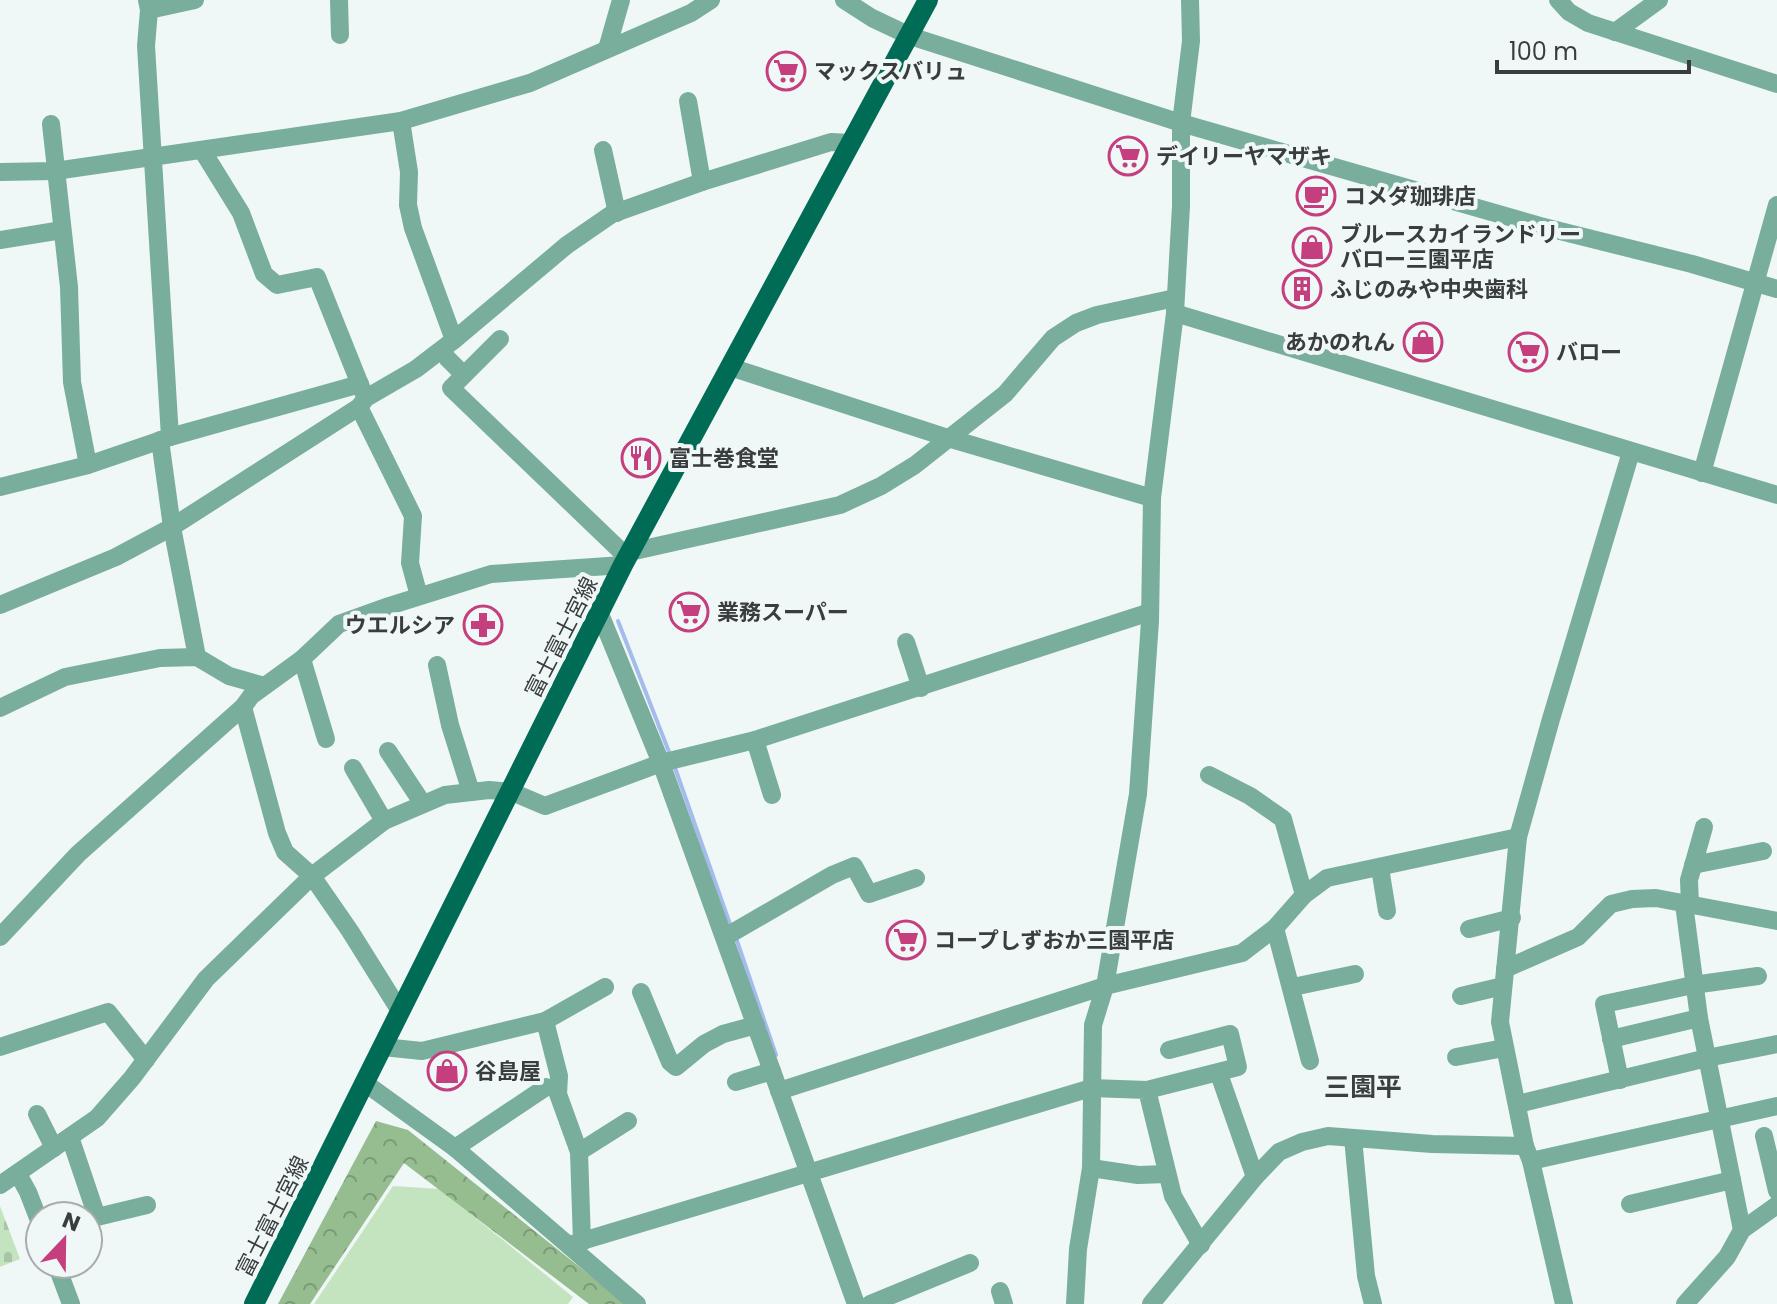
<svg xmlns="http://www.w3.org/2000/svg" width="1777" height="1304" font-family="Poppins,'Noto Sans JP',sans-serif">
	<defs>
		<pattern id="forest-crowns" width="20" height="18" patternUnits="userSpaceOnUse" patternTransform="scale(2)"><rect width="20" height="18" fill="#95bd90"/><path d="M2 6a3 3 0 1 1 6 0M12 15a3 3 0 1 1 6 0" fill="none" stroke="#7b9b77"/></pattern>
		<pattern id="cemetery-stones" width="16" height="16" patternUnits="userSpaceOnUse" patternTransform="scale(2)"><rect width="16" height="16" fill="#c4e4c0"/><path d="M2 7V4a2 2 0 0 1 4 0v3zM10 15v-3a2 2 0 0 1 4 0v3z" fill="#a9c4a6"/></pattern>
	</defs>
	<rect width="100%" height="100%" fill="#f0f7f7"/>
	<polygon fill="#c4e4c0" points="393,1186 440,1189 573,1297 568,1304 314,1304"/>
	<polygon fill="url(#forest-crowns)" points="376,1121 408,1130 626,1304 589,1304 404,1163 310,1304 278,1304"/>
	<polygon fill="url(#cemetery-stones)" points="0,1206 20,1259 0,1267"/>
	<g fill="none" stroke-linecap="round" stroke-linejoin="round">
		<g stroke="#a3bced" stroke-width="4">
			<polyline points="618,621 671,757"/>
			<polyline points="674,765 731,927"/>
			<polyline points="736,938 776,1055"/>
		</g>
		<g stroke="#79ad9c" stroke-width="18">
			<polyline points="147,0 149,10 146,46 170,437"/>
			<polyline points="339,0 340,35"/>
			<polyline points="844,0 872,18 910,36 1181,123 1540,226 1692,264 1777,289"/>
			<polyline points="1558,0 1569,12 1588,23 1777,84"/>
			<polyline points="149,10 195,0"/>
			<polyline points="1615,32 1659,0"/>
			<polyline points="607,49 621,0"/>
			<polyline points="688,101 702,182"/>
			<polyline points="401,121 409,172 408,205 413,228 454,340"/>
			<polyline points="51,124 69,287 72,382 88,465"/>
			<polyline points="202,150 241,213 264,274 277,285 317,277 363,392"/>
			<polyline points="603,150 617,213"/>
			<polyline points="0,172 55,171 401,121 530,83 691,13 711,0"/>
			<polyline points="0,240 62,230"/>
			<polyline points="1175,313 1777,495"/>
			<polyline points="500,339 451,388 627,557"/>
			<polyline points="447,358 464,375"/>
			<polyline points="730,367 948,438 1152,498"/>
			<polyline points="359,407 413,516 410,563 419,596"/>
			<polyline points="160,440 172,527 197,657"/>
			<polyline points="1702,473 1777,205"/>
			<polyline points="0,487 88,465 170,437 360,384"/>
			<polyline points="630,552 840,505 881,486 915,465 1005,394 1053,338 1076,323 1097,315 1175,298"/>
			<polyline points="0,605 116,557 172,527 359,407 366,398 416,369 454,340 567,245 612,214 702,182 831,142 851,143"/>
			<polyline points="600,614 661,763 856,1304"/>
			<polyline points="906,642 921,688"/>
			<polyline points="302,659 326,739"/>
			<polyline points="437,665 450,725 471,792"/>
			<polyline points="243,707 277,833 285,852 312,876 350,931 400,1011"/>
			<polyline points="0,708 65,677 160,658 197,657 229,676 264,686"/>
			<polyline points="755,740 772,795"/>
			<polyline points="388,751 423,804"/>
			<polyline points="353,768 384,821"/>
			<polyline points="1209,775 1250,796 1283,819 1304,895"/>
			<polyline points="1693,865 1763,851"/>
			<polyline points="1380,868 1387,911"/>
			<polyline points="1684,904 1699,1018 1732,1180"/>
			<polyline points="1690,905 1689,880 1704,827"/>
			<polyline points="1275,928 1310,1061"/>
			<polyline points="1469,929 1512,918"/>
			<polyline points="0,937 78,854 243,707 251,696 302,659 339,624 389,606 491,574 623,565"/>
			<polyline points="725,937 832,875 854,866 869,894 916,878"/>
			<polyline points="1505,969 1578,937 1611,904 1632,899 1656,898 1777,921"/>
			<polyline points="1293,987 1355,974"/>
			<polyline points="641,992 670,1062 676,1067 704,1044 723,1034 756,1025"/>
			<polyline points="1461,996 1503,986"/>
			<polyline points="545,1021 559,1076 558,1094 579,1152 582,1242"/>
			<polyline points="1611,1039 1699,1018"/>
			<polyline points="0,1047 108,1012 146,1060"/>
			<polyline points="383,1047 422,1051 545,1021 605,987"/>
			<polyline points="1456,1057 1504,1048"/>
			<polyline points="1219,1074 1255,1177"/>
			<polyline points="1620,1080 1604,1004 1693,985 1758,976"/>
			<polyline points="736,1082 772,1071"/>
			<polyline points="365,1083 455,1148 637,1304"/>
			<polyline points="1147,1090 1238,1067 1230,1034 1169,1050"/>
			<polyline points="779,1091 1105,986 1242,953 1275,928 1304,895 1327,878 1518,837"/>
			<polyline points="1518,1104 1707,1058 1777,1044"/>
			<polyline points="37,1114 54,1148"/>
			<polyline points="1764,1136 1777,1191"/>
			<polyline points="70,1137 97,1217 147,1205"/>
			<polyline points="1353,1138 1366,1276 1373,1304"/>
			<polyline points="455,1148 546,1087"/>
			<polyline points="579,1152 628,1121"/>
			<polyline points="1531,1161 1777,1106"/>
			<polyline points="1091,1168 1138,1175 1167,1174"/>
			<polyline points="18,1174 28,1192 40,1223"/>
			<polyline points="0,1185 97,1118 132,1078 206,979 312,876 384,821 445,795 489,790 512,792 545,806 661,763 755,740 1150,612"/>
			<polyline points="1630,1204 1732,1180 1742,1230"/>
			<polyline points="569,1245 1091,1088 1147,1090 1173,1196 1201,1245"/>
			<polyline points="56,1264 71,1304"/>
			<polyline points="1000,1291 1004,1304"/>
			<polyline points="870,1304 970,1263"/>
			<polyline points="1075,1304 1078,1249 1091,1168 1093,1025 1105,986 1138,794 1150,621 1152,498 1175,313 1181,206 1181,123 1191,41 1190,0"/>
			<polyline points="1151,1304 1255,1177 1279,1152 1302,1142 1328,1136 1432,1144 1525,1146"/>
			<polyline points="1564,1304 1531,1161 1525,1146 1500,1022 1518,837 1551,719 1631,452"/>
			<polyline points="1685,1304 1727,1257 1742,1230 1777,1205"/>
		</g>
		<polyline stroke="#006c56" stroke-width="20" points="254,1304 623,565 928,0"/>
	</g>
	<defs>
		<symbol id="supermarket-ring" viewBox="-11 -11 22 22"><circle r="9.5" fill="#f0f7f7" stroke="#c53e7e" stroke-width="1.5"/><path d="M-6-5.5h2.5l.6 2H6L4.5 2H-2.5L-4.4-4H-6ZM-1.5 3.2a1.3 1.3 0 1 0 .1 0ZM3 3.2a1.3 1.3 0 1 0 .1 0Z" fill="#c53e7e"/></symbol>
		<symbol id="cafe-ring" viewBox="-11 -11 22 22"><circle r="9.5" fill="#f0f7f7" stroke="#c53e7e" stroke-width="1.5"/><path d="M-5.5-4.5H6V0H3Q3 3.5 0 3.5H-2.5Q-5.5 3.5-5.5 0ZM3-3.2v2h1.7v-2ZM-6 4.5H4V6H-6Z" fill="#c53e7e"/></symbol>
		<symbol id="shop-ring" viewBox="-11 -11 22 22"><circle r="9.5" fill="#f0f7f7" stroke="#c53e7e" stroke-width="1.5"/><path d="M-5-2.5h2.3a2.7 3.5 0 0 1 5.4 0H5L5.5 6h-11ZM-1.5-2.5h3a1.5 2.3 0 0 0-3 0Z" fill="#c53e7e"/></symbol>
		<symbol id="building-ring" viewBox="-11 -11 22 22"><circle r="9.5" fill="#f0f7f7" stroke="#c53e7e" stroke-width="1.5"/><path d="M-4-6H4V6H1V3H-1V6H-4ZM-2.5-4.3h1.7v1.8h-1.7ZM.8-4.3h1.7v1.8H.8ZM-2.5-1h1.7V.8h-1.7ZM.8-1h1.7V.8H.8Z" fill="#c53e7e"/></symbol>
		<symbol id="restaurant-ring" viewBox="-11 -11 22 22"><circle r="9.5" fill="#f0f7f7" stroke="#c53e7e" stroke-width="1.5"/><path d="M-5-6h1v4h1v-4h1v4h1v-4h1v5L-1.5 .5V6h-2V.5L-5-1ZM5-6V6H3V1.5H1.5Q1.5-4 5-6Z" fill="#c53e7e"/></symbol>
		<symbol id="pharmacy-ring" viewBox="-11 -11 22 22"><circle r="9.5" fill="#f0f7f7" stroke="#c53e7e" stroke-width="1.5"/><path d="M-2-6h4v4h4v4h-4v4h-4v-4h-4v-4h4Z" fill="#c53e7e"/></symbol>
	</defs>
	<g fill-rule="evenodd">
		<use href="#supermarket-ring" x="764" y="49" width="44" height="44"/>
		<use href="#supermarket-ring" x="1106" y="134" width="44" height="44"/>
		<use href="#cafe-ring" x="1294" y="174" width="44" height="44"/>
		<use href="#shop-ring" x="1290" y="225" width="44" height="44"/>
		<use href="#building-ring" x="1280" y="267" width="44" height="44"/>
		<use href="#shop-ring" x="1401" y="320" width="44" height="44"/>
		<use href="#supermarket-ring" x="1506" y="330" width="44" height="44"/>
		<use href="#restaurant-ring" x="619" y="436" width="44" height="44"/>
		<use href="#supermarket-ring" x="667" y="590" width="44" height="44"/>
		<use href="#pharmacy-ring" x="461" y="603" width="44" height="44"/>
		<use href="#supermarket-ring" x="884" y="918" width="44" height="44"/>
		<use href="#shop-ring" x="425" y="1049" width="44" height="44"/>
	</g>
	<g text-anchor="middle" stroke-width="8" stroke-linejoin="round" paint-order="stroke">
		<g font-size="22" font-weight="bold" fill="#3a3d3d" stroke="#f0f7f7" text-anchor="start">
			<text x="814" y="79">マックスバリュ</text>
			<text x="1156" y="164">デイリーヤマザキ</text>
			<text x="1344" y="204">コメダ珈琲店</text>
			<text x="1340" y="242">ブルースカイランドリー<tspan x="1340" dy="25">バロー三園平店</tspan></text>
			<text x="1330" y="297">ふじのみや中央歯科</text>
			<text x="1395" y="350" text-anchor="end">あかのれん</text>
			<text x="1556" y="360">バロー</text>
			<text x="669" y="466">富士巻食堂</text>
			<text x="717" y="620">業務スーパー</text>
			<text x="455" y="633" text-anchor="end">ウエルシア</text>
			<text x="934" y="948">コープしずおか三園平店</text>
			<text x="475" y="1079">谷島屋</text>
		</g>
		<g font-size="22" fill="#3a3d3d" stroke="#f0f7f7">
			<text transform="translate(561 637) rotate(-63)" y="8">富士富士宮線</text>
			<text transform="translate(272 1216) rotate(-63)" y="8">富士富士宮線</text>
		</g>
		<g font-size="26" font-weight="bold" fill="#3a3f3f" stroke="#f0f7f7">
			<text x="1363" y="1096">三園平</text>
		</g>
	</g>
	<g transform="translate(64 1240) rotate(22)"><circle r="38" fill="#f0f7f7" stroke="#a7adad" stroke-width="2"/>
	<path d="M0-6L14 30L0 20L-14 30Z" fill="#c53e7e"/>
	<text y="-12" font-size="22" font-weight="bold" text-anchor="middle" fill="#3a3d3d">N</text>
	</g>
	<path d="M1497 60v12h192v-12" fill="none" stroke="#3a3d3d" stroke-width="4"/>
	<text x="1509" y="60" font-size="24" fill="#3a3d3d" stroke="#f0f7f7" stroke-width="6" paint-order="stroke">100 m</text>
</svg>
